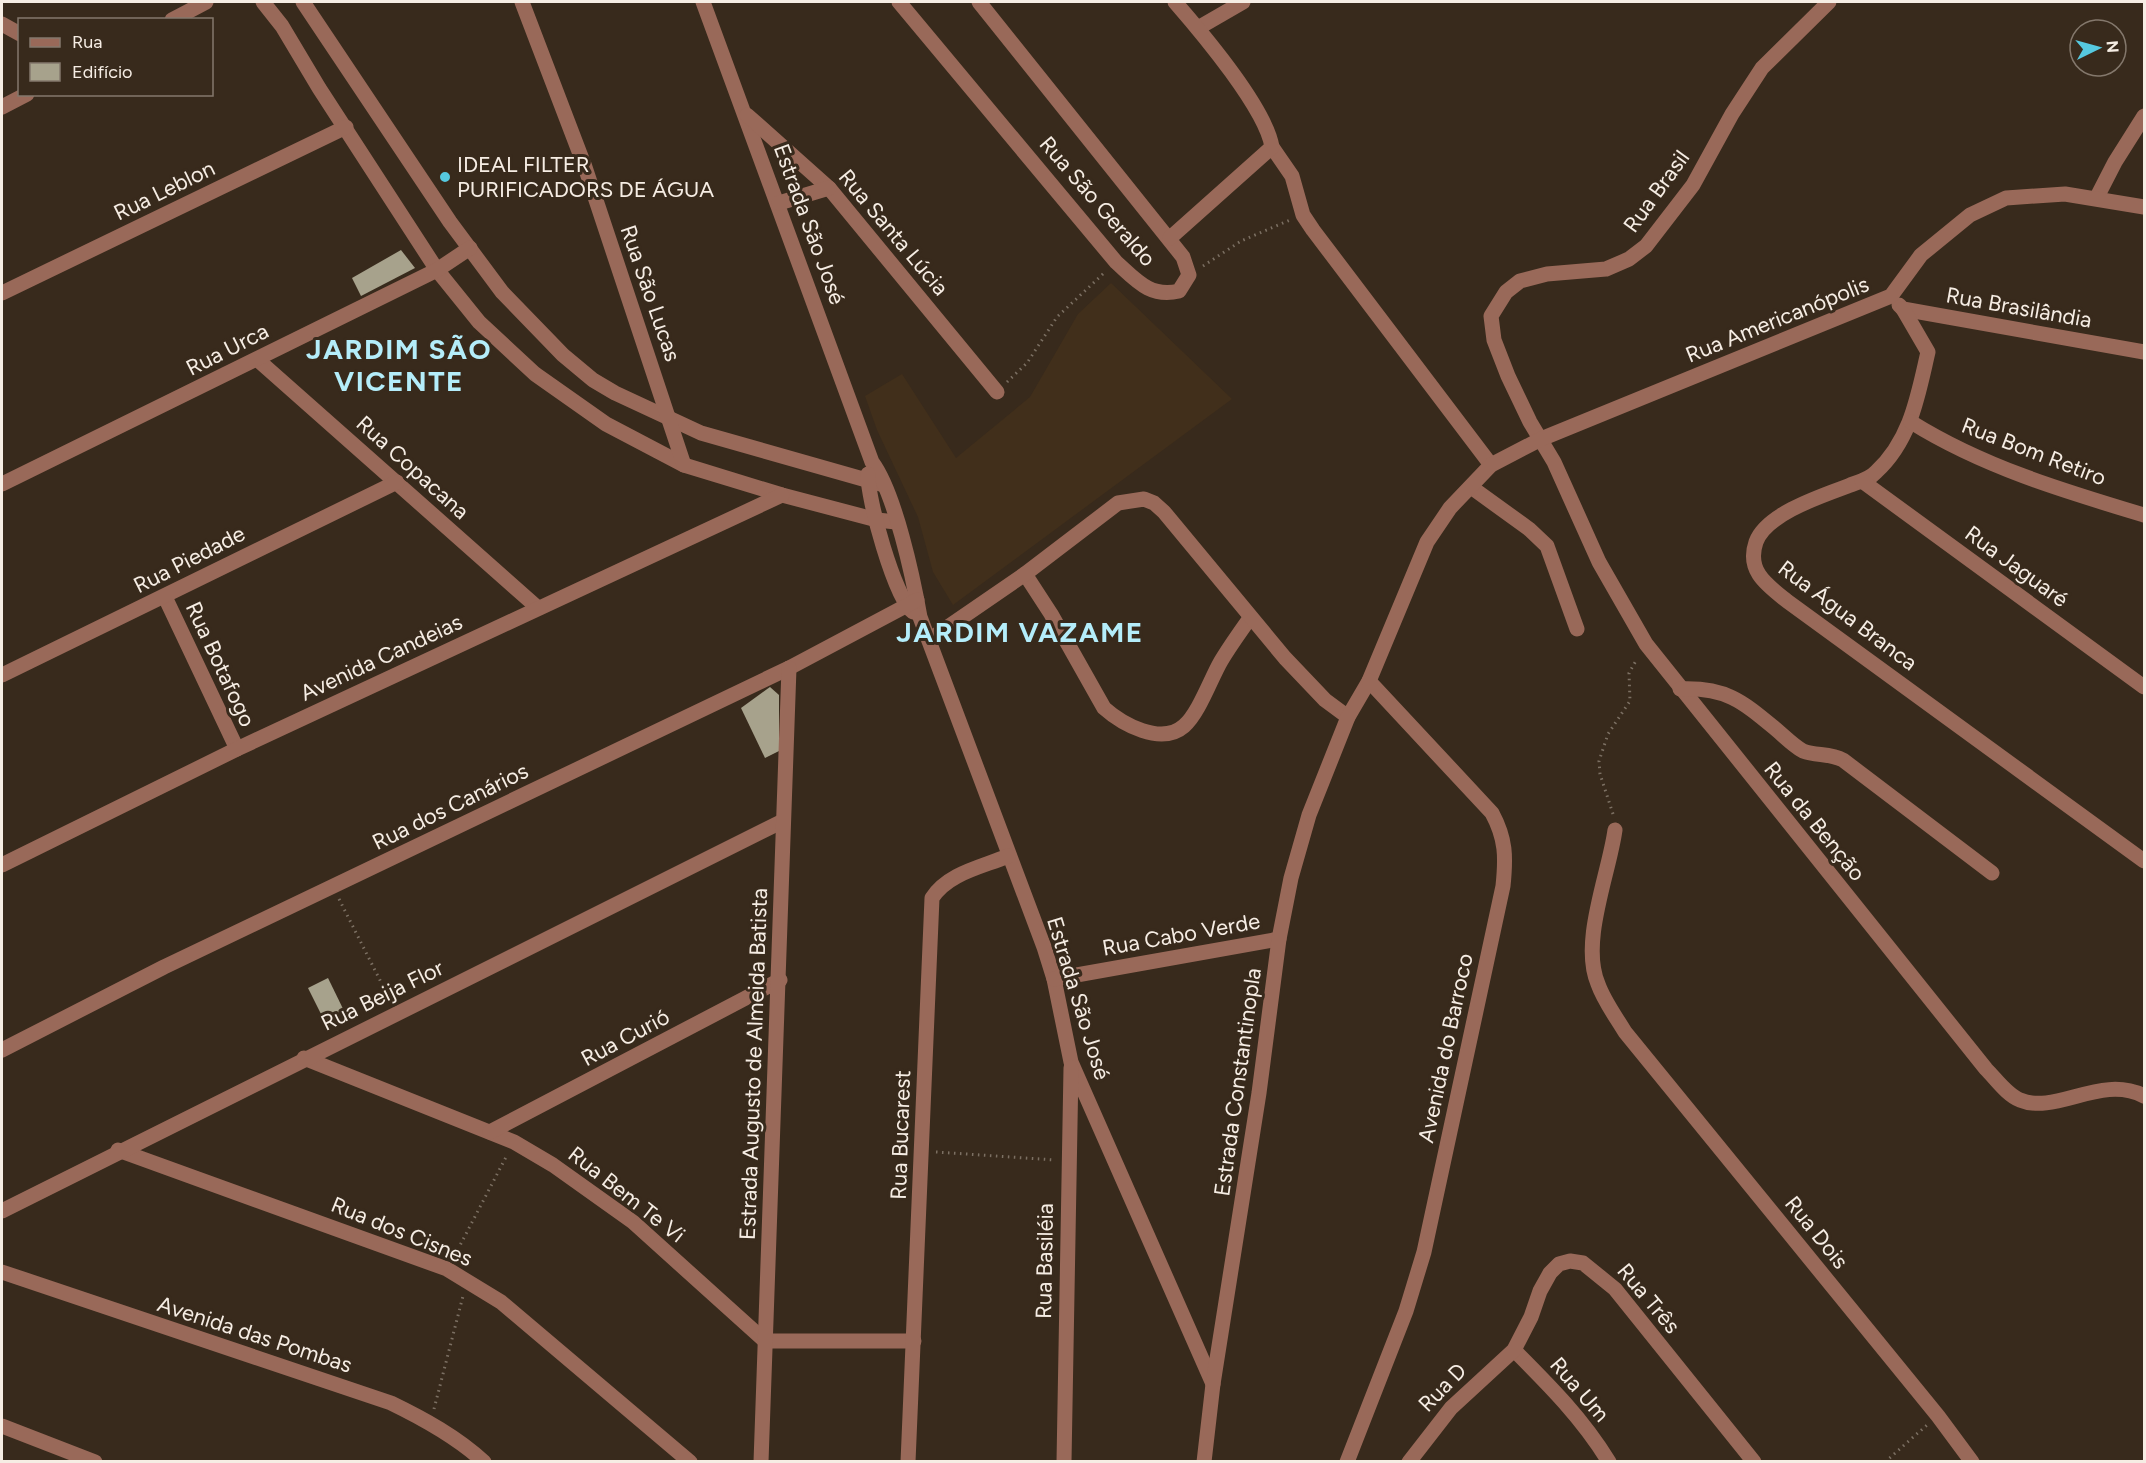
<svg xmlns="http://www.w3.org/2000/svg" width="2146" height="1463" font-family="Figtree,sans-serif">
	<rect width="100%" height="100%" fill="#382a1c"/>
	<polygon fill="#412f1b" points="1111,283 1232,399 953,605 933,572 918,517 877,430 865,396 902,374 956,458 1030,397 1078,314"/>
	<g fill="#a7a28c">
		<polygon points="401,250 415,268 361,296 352,278"/>
		<polygon points="770,687 779,695 779,751 765,758 741,708"/>
		<polygon points="328,978 348,1019 328,1028 308,988"/>
	</g>
	<g fill="none" stroke-linecap="round" stroke-linejoin="round">
		<g stroke="#7c7063" stroke-width="3" stroke-dasharray="1.5 4.5" stroke-linecap="butt">
			<polyline points="1203,266 1241,241 1290,220"/>
			<polyline points="1007,382 1027,363 1057,317 1104,273"/>
			<polyline points="1613,814 1600,774 1599,761 1608,734 1630,701 1629,673 1637,659"/>
			<polyline points="339,899 390,1000"/>
			<polyline points="936,1152 1055,1160"/>
			<polyline points="455,1255 506,1157"/>
			<polyline points="434,1409 463,1296"/>
			<polyline points="1885,1462 1927,1425"/>
		</g>
		<g stroke="#996959" stroke-width="15">
			<polyline points="263,2 282,26 319,88 437,270 479,322 535,374 606,424 684,465 782,495 877,520 896,522"/>
			<polyline points="303,2 450,222 502,292 563,355 593,380 615,393 701,433 884,485"/>
			<polyline points="522,2 585,167 684,465"/>
			<path d="M703 2 872 462C895 493 913 577 920 617L1044 947 1054 979 1071 1062 1213 1384"/>
			<path d="M899 2 1116 262C1136 280 1150 298 1179 291L1189 275 1183 257 979 2"/>
			<path d="M1829 2 1762 68 1732 114 1693 185 1646 246 1629 259 1606 269 1547 274 1520 281 1506 292 1491 316 1494 340 1508 376 1530 422 1554 462 1599 562 1646 644 1986 1069C1996 1079 2007 1095 2020 1100 2056 1115 2101 1074 2144 1096"/>
			<polyline points="172,20 206,2"/>
			<polyline points="2,24 20,34"/>
			<polyline points="1198,28 1243,2"/>
			<polyline points="2,107 27,94"/>
			<polyline points="747,115 829,188 997,392"/>
			<polyline points="1272,147 1292,176 1303,215 1313,230 1491,465"/>
			<polyline points="2097,197 2115,162 2144,116"/>
			<polyline points="779,203 829,188"/>
			<path d="M1170 238 1272 147C1266 109 1202 33 1175 2"/>
			<polyline points="2,293 346,127"/>
			<polyline points="1899,305 1903,309 2144,352"/>
			<path d="M1903 309 1928 352C1918 395 1911 440 1876 472 1869 480 1857 482 1848 486 1821 496 1766 514 1756 542 1746 571 1767 585 1787 601L2144 861"/>
			<polyline points="258,360 538,608"/>
			<path d="M1911 422C1983 467 2064 491 2144 515"/>
			<path d="M868 474C867 498 895 599 913 612"/>
			<polyline points="1862,481 2144,687"/>
			<polyline points="2,484 437,270 470,248"/>
			<polyline points="1471,487 1529,529 1547,546 1577,629"/>
			<path d="M1025 574 1051 614 1104 708C1122 724 1161 746 1184 726 1199 713 1211 678 1221 661 1230 646 1240 632 1250 618"/>
			<polyline points="165,597 237,749"/>
			<polyline points="929,640 1025,574 1118,503 1144,499 1154,503 1164,512 1285,658 1325,700 1348,717"/>
			<polyline points="2,675 397,482"/>
			<path d="M1680 689C1727 687 1743 702 1778 731 1785 737 1794 746 1803 751 1816 756 1830 753 1843 760L1992 873"/>
			<path d="M1615 830C1609 874 1580 942 1598 984 1604 1001 1616 1017 1625 1032L1938 1416 1972 1462"/>
			<polyline points="2,865 237,749 782,495"/>
			<polyline points="1054,979 1279,939"/>
			<polyline points="2,1050 164,967 789,668 917,600"/>
			<polyline points="304,1058 514,1142 553,1165 633,1222 765,1341 914,1341"/>
			<polyline points="490,1132 780,980"/>
			<polyline points="118,1150 447,1269 501,1302 690,1462"/>
			<polyline points="2,1211 783,821"/>
			<path d="M2 1272 391 1403C424 1419 457 1437 484 1462"/>
			<path d="M1514 1350C1549 1385 1583 1419 1609 1462"/>
			<polyline points="2,1426 95,1462"/>
			<polyline points="761,1462 789,668"/>
			<path d="M908 1462 932 898C948 873 982 867 1008 856"/>
			<polyline points="1064,1462 1071,1068"/>
			<polyline points="1204,1462 1213,1384 1259,1093 1279,939 1291,878 1309,815 1348,717 1369,681 1427,542 1450,508 1491,465 1541,439 1891,296 1921,255 1970,215 2006,198 2065,194 2144,207"/>
			<path d="M1347 1462 1406 1311 1424 1252 1503 886C1506 857 1506 839 1492 813L1369 681"/>
			<polyline points="1409,1462 1451,1408 1514,1350 1531,1317 1540,1291 1550,1273 1559,1264 1570,1261 1583,1263 1615,1289 1754,1462"/>
		</g>
	</g>
	<circle fill="#56c9e0" stroke="#382a1c" stroke-width="2" cx="445" cy="177" r="6"/>
	<g text-anchor="middle" stroke-width="6" stroke-linejoin="round" paint-order="stroke">
		<g font-size="22" fill="#f6ede4" stroke="#382a1c" text-anchor="start">
			<text x="457" y="172">IDEAL FILTER<tspan x="457" dy="25">PURIFICADORS DE ÁGUA</tspan></text>
		</g>
		<g font-size="22" fill="#f6ede4" stroke="#382a1c">
			<text transform="translate(164 190) rotate(-26)" y="8">Rua Leblon</text>
			<text transform="translate(1656 191) rotate(-54)" y="8">Rua Brasil</text>
			<text transform="translate(1098 201) rotate(49)" y="8">Rua São Geraldo</text>
			<text transform="translate(810 224) rotate(70)" y="8">Estrada São José</text>
			<text transform="translate(894 232) rotate(50)" y="8">Rua Santa Lúcia</text>
			<text transform="translate(651 293) rotate(71)" y="8">Rua São Lucas</text>
			<text transform="translate(2019 307) rotate(10)" y="8">Rua Brasilândia</text>
			<text transform="translate(1777 319) rotate(-22)" y="8">Rua Americanópolis</text>
			<text transform="translate(227 349) rotate(-27)" y="8">Rua Urca</text>
			<text transform="translate(2034 451) rotate(21)" y="8">Rua Bom Retiro</text>
			<text transform="translate(413 467) rotate(42)" y="8">Rua Copacana</text>
			<text transform="translate(189 559) rotate(-27)" y="8">Rua Piedade</text>
			<text transform="translate(2017 566) rotate(36)" y="8">Rua Jaguaré</text>
			<text transform="translate(1848 615) rotate(37)" y="8">Rua Água Branca</text>
			<text transform="translate(381 657) rotate(-25)" y="8">Avenida Candeias</text>
			<text transform="translate(221 664) rotate(65)" y="8">Rua Botafogo</text>
			<text transform="translate(450 806) rotate(-26)" y="8">Rua dos Canários</text>
			<text transform="translate(1815 821) rotate(51)" y="8">Rua da Benção</text>
			<text transform="translate(1181 934) rotate(-10)" y="8">Rua Cabo Verde</text>
			<text transform="translate(382 995) rotate(-26)" y="8">Rua Beija Flor</text>
			<text transform="translate(1079 998) rotate(73)" y="8">Estrada São José</text>
			<text transform="translate(625 1037) rotate(-28)" y="8">Rua Curió</text>
			<text transform="translate(1445 1048) rotate(-78)" y="8">Avenida do Barroco</text>
			<text transform="translate(753 1064) rotate(-88)" y="8">Estrada Augusto de Almeida Batista</text>
			<text transform="translate(1237 1082) rotate(-82)" y="8">Estrada Constantinopla</text>
			<text transform="translate(900 1135) rotate(-88)" y="8">Rua Bucarest</text>
			<text transform="translate(627 1194) rotate(38)" y="8">Rua Bem Te Vi</text>
			<text transform="translate(402 1231) rotate(22)" y="8">Rua dos Cisnes</text>
			<text transform="translate(1817 1232) rotate(51)" y="8">Rua Dois</text>
			<text transform="translate(1044 1261) rotate(-89)" y="8">Rua Basiléia</text>
			<text transform="translate(1649 1298) rotate(50)" y="8">Rua Três</text>
			<text transform="translate(255 1334) rotate(18)" y="8">Avenida das Pombas</text>
			<text transform="translate(1442 1387) rotate(-46)" y="8">Rua D</text>
			<text transform="translate(1580 1389) rotate(49)" y="8">Rua Um</text>
		</g>
		<g font-size="28" font-weight="bold" letter-spacing="1.5" fill="#b4edfa" stroke="#382a1c">
			<text x="399" y="359">JARDIM SÃO<tspan x="399" dy="32">VICENTE</tspan></text>
			<text x="1020" y="642">JARDIM VAZAME</text>
		</g>
	</g>
	<rect width="2146" height="1463" fill="none" stroke="#f6ede4" stroke-width="6"/>
	<rect x="18" y="18" width="195" height="78" fill="#382a1c" stroke="#84786c" stroke-width="1.5"/>
	<rect x="30" y="38" width="30" height="9" fill="#996959" stroke="#84786c" stroke-width="1.5"/>
	<text x="72" y="48" font-size="18" fill="#f6ede4">Rua</text>
	<rect x="30" y="63" width="30" height="18" fill="#a7a28c" stroke="#84786c" stroke-width="1.5"/>
	<text x="72" y="78" font-size="18" fill="#f6ede4">Edifício</text>
	<g transform="translate(2098 48) rotate(85)"><circle r="28" fill="#382a1c" stroke="#84786c" stroke-width="1.5"/>
	<path d="M0-4.5L10 22L0 15L-10 22Z" fill="#56c9e0"/>
	<text y="-9" font-size="16" font-weight="bold" text-anchor="middle" fill="#f6ede4">N</text>
	</g>
</svg>
